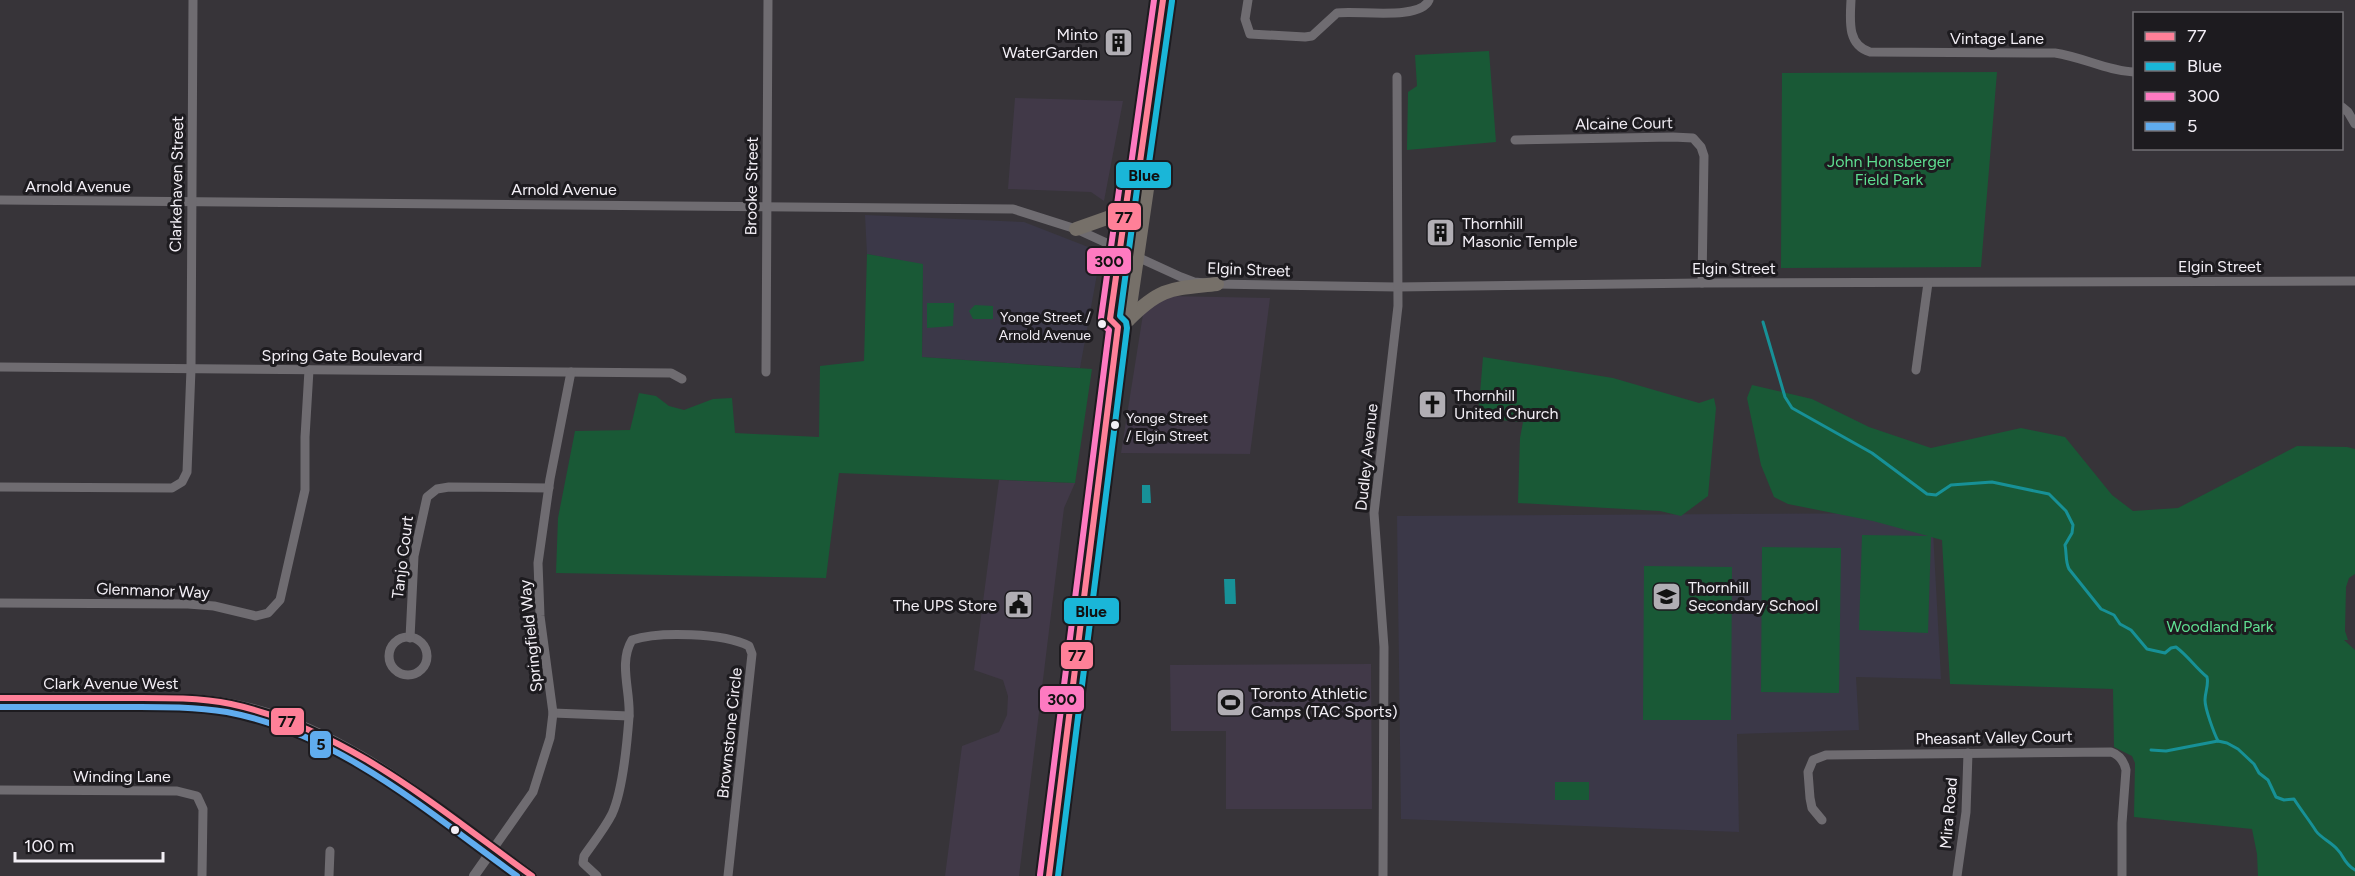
<svg xmlns="http://www.w3.org/2000/svg" width="2355" height="876" font-family="Figtree,sans-serif">
	<rect width="100%" height="100%" fill="#373439"/>
	<g fill="#413948">
		<polygon points="1015,98 1123,101 1104,201 1091,192 1008,189"/>
		<polygon points="1166,296 1270,298 1250,454 1121,453 1144,308"/>
		<polygon points="999,480 1075,483 1064,508 1019,876 945,876 962,746 999,732 1007,715 1008,696 1003,680 974,670"/>
		<polygon points="1371,664 1372,809 1226,809 1226,731 1171,731 1170,665"/>
	</g>
	<g fill="#3b3848">
		<polygon points="865,215 1024,222 1101,252 1080,368 922,357 923,265 867,254"/>
		<polygon points="1932,513 1941,679 1856,677 1859,730 1737,734 1739,832 1401,819 1397,516"/>
	</g>
	<g fill="#195936">
		<polygon points="1489,51 1496,142 1407,150 1408,92 1417,86 1415,55"/>
		<polygon points="1997,72 1981,267 1781,268 1782,73"/>
		<polygon points="867,254 923,264 922,357 1092,369 1075,483 839,473 826,578 556,573 558,518 575,431 630,430 639,393 656,396 669,406 684,410 713,399 732,398 735,433 819,437 820,366 864,361"/>
		<polygon points="927,303 954,303 953,326 927,328"/>
		<polygon points="975,305 993,306 993,319 973,319 969,311"/>
		<polygon points="1483,357 1613,378 1699,403 1714,398 1716,408 1708,496 1681,516 1660,511 1518,503 1520,438 1523,422 1478,418"/>
		<polygon points="1752,385 1812,399 1869,427 1931,448 2021,428 2065,437 2112,495 2133,511 2178,508 2297,446 2347,447 2355,449 2355,574 2349,578 2346,587 2345,631 2348,640 2344,640 2355,650 2355,876 2258,876 2257,854 2252,829 2134,817 2135,763 2132,756 2114,747 2113,689 1950,684 1942,540 1931,537 1928,633 1859,630 1862,535 1928,536 1873,521 1788,504 1774,497 1761,465 1747,398"/>
		<polygon points="1762,547 1841,548 1839,693 1761,692"/>
		<polygon points="1644,566 1732,567 1731,720 1643,720"/>
		<rect x="1555" y="782" width="34" height="18"/>
	</g>
	<g fill="#179197">
		<polygon points="1142,485 1150,485 1151,503 1142,503"/>
		<polygon points="1224,579 1235,579 1236,604 1225,604"/>
	</g>
	<g fill="none" stroke-linecap="round" stroke-linejoin="round">
		<g stroke="#179197" stroke-width="3">
			<path d="M1763 322 1785 397 1792 408 1872 453 1927 494 1936 495 1951 485 1992 482 2049 494 2066 511 2073 525 2072 533 2065 545C2067 554 2065 561 2069 569L2101 609 2114 615 2120 624 2131 630 2147 649 2165 653 2171 648 2176 647C2188 656 2195 667 2207 677 2209 685 2205 692 2205 700 2205 709 2214 733 2218 741"/>
			<path d="M2151 750 2166 751 2218 741 2227 743 2238 749 2254 764 2259 773 2268 780 2276 797 2284 800 2294 799C2301 810 2309 820 2316 831 2321 838 2331 842 2337 849 2345 857 2343 863 2355 870"/>
		</g>
		<g stroke="#6f6c71" stroke-width="9">
			<path d="M1248 0 1245 19 1250 34 1305 37 1312 36 1337 13C1358 10 1420 21 1429 0"/>
			<path d="M1851 0C1850 21 1847 45 1870 52L2055 53C2083 57 2107 71 2134 72"/>
			<polyline points="2342,107 2348,112 2355,124"/>
			<polyline points="1515,140 1673,137 1693,138 1701,147 1704,156 1702,283"/>
			<polyline points="0,200 1013,209 1076,229 1181,277 1194,282 1217,284 1397,287 1702,283 2355,281"/>
			<polyline points="0,367 671,373 682,379"/>
			<polyline points="1916,370 1928,283"/>
			<polyline points="766,372 768,0"/>
			<polyline points="0,487 172,488 182,482 187,472 191,369 193,0"/>
			<polyline points="0,603 188,604 214,606 256,616 268,613 280,600 305,490 305,437 309,370"/>
			<circle cx="408" cy="656" r="19"/>
			<polyline points="410,638 414,556 427,497 437,489 449,487 549,488"/>
			<polyline points="553,713 629,716"/>
			<polyline points="0,790 177,791 197,796 203,809 202,876"/>
			<path d="M1822 820 1812 808 1810 798 1808 772 1813 760 1826 755 2111 752C2120 755 2124 761 2126 770L2122 823V876"/>
			<polyline points="493,849 533,792 550,738 553,713 540,616 538,563 550,479 571,372"/>
			<polyline points="329,876 330,851"/>
			<path d="M597 876 583 863 584 856C593 843 605 828 612 814 623 790 627 744 629 717 631 692 618 663 632 640 659 631 724 633 749 646L752 654 728 876"/>
			<polyline points="1383,876 1384,647 1374,513 1398,306 1397,77"/>
			<polyline points="1957,876 1966,812 1968,753"/>
		</g>
		<g stroke="#6f6c71" stroke-width="10">
			<path d="M0 698C39 698 79 698 118 698 156 698 194 697 231 704 344 725 441 812 532 876"/>
			<polyline points="474,876 493,849"/>
		</g>
		<g stroke="#767069" stroke-width="14">
			<polyline points="1076,229 1110,217 1126,205"/>
			<path d="M1128 320C1162 286 1172 289 1217 284"/>
			<polyline points="1118,327 1110,319 1130,178 1139,169 1163,0"/>
			<polyline points="1049,876 1118,327 1128,320 1148,182 1139,169"/>
		</g>
		<defs>
			<g id="bus-1">
				<path d="M0 698C41 698 82 698 123 698 158 698 196 697 231 704 347 729 439 809 532 876"/>
				<polyline points="1049,876 1118,327 1110,319 1130,178 1139,169 1163,0"/>
			</g>
			<polyline id="bus-2" points="1058,876 1127,328 1126,322 1120,316 1138,182 1148,170 1172,1"/>
			<polyline id="bus-3" points="1040,875 1109,330 1102,324 1101,318 1121,176 1131,165 1154,0"/>
			<path id="bus-4" d="M0 707C39 707 79 707 118 707 154 707 191 706 227 712 338 733 428 812 517 876"/>
		</defs>
		<use href="#bus-1" stroke="#1d1b1f" stroke-width="10"/>
		<use href="#bus-2" stroke="#1d1b1f" stroke-width="10"/>
		<use href="#bus-3" stroke="#1d1b1f" stroke-width="10"/>
		<use href="#bus-4" stroke="#1d1b1f" stroke-width="10"/>
		<use href="#bus-1" stroke="#ff8098" stroke-width="6"/>
		<use href="#bus-2" stroke="#1ab6d8" stroke-width="6"/>
		<use href="#bus-3" stroke="#fe7ac1" stroke-width="6"/>
		<use href="#bus-4" stroke="#60acee" stroke-width="6"/>
	</g>
	<defs>
		<symbol id="building-square" viewBox="-11 -11 22 22"><rect x="-9" y="-9" width="18" height="18" rx="4" fill="#b1aeb4" stroke="#1d1b1f"/><path d="M-4-6H4V6H1V3H-1V6H-4ZM-2.5-4.3h1.7v1.8h-1.7ZM.8-4.3h1.7v1.8H.8ZM-2.5-1h1.7V.8h-1.7ZM.8-1h1.7V.8H.8Z" fill="#111"/></symbol>
		<symbol id="church-square" viewBox="-11 -11 22 22"><rect x="-9" y="-9" width="18" height="18" rx="4" fill="#b1aeb4" stroke="#1d1b1f"/><path d="M-1.2-6h2.4v3.5h3.3v2.4h-3.3V6h-2.4V-.1h-3.3v-2.4h3.3Z" fill="#111"/></symbol>
		<symbol id="school-square" viewBox="-11 -11 22 22"><rect x="-9" y="-9" width="18" height="18" rx="4" fill="#b1aeb4" stroke="#1d1b1f"/><path d="M0-5L7-2L0 1L-7-2ZM-4 1L0 2.5L4 1V4Q0 6-4 4Z" fill="#111"/></symbol>
		<symbol id="civic-square" viewBox="-11 -11 22 22"><rect x="-9" y="-9" width="18" height="18" rx="4" fill="#b1aeb4" stroke="#1d1b1f"/><path d="M-.6-6.5H3V-4.5H.6V-3L4-1V1h2V6H-6V1h2V-1L-.6-3ZM-1.2 2.5V6h2.4V2.5Z" fill="#111"/></symbol>
		<symbol id="stadium-square" viewBox="-11 -11 22 22"><rect x="-9" y="-9" width="18" height="18" rx="4" fill="#b1aeb4" stroke="#1d1b1f"/><path d="M0-5a6.5 5 0 1 0 0 10a6.5 5 0 1 0 0-10ZM-3.5-1.8h7v3.6h-7Z" fill="#111"/></symbol>
	</defs>
	<g fill-rule="evenodd">
		<use href="#building-square" x="1102" y="26" width="33" height="33"/>
		<use href="#building-square" x="1424" y="216" width="33" height="33"/>
		<use href="#church-square" x="1416" y="388" width="33" height="33"/>
		<use href="#school-square" x="1650" y="580" width="33" height="33"/>
		<use href="#civic-square" x="1002" y="588" width="33" height="33"/>
		<use href="#stadium-square" x="1214" y="686" width="33" height="33"/>
	</g>
	<g fill="#f3eff6" stroke="#1d1b1f" stroke-width="2">
		<circle cx="1102" cy="324" r="5"/>
		<circle cx="1115" cy="425" r="5"/>
		<circle cx="455" cy="830" r="5"/>
	</g>
	<g text-anchor="middle" stroke-width="6" stroke-linejoin="round" paint-order="stroke">
		<g font-size="14" fill="#f3eff6" stroke="#1d1b1f" text-anchor="end">
			<text x="1091" y="322">Yonge Street /<tspan x="1091" dy="18">Arnold Avenue</tspan></text>
			<text x="1126" y="423" text-anchor="start">Yonge Street<tspan x="1126" dy="18">/ Elgin Street</tspan></text>
		</g>
		<g font-size="16" fill="#f3eff6" stroke="#1d1b1f" text-anchor="start">
			<text x="1098" y="40" text-anchor="end">Minto<tspan x="1098" dy="18">WaterGarden</tspan></text>
			<text x="1462" y="229">Thornhill<tspan x="1462" dy="18">Masonic Temple</tspan></text>
			<text x="1454" y="401">Thornhill<tspan x="1454" dy="18">United Church</tspan></text>
			<text x="1688" y="593">Thornhill<tspan x="1688" dy="18">Secondary School</tspan></text>
			<text x="997" y="611" text-anchor="end">The UPS Store</text>
			<text x="1251" y="699">Toronto Athletic<tspan x="1251" dy="18">Camps (TAC Sports)</tspan></text>
		</g>
		<g font-size="16" fill="#f3eff6" stroke="#1d1b1f">
			<text x="1997" y="44">Vintage Lane</text>
			<text transform="translate(1624 123) rotate(-1)" y="6">Alcaine Court</text>
			<text transform="translate(176 184) rotate(-89)" y="6">Clarkehaven Street</text>
			<text x="78" y="192">Arnold Avenue</text>
			<text transform="translate(751 186) rotate(-89)" y="6">Brooke Street</text>
			<text x="564" y="195">Arnold Avenue</text>
			<text x="2220" y="272">Elgin Street</text>
			<text x="1734" y="274">Elgin Street</text>
			<text transform="translate(1249 269) rotate(2)" y="6">Elgin Street</text>
			<text x="342" y="361">Spring Gate Boulevard</text>
			<text transform="translate(1366 457) rotate(-84)" y="6">Dudley Avenue</text>
			<text transform="translate(402 557) rotate(-83)" y="6">Tanjo Court</text>
			<text transform="translate(153 590) rotate(2)" y="6">Glenmanor Way</text>
			<text transform="translate(530 636) rotate(-96)" y="6">Springfield Way</text>
			<text x="111" y="689">Clark Avenue West</text>
			<text transform="translate(729 733) rotate(-84)" y="6">Brownstone Circle</text>
			<text transform="translate(1994 737) rotate(-1)" y="6">Pheasant Valley Court</text>
			<text x="122" y="782">Winding Lane</text>
			<text transform="translate(1948 813) rotate(-85)" y="6">Mira Road</text>
		</g>
		<g font-size="16" fill="#5fdf91" stroke="#1d1b1f">
			<text x="1889" y="167">John Honsberger<tspan x="1889" dy="18">Field Park</tspan></text>
			<text x="2220" y="632">Woodland Park</text>
		</g>
	</g>
	<g stroke="#1d1b1f" stroke-width="2">
		<rect x="1115" y="161" width="57" height="28" rx="6" fill="#1ab6d8"/>
		<rect x="1107" y="202" width="35" height="29" rx="6" fill="#ff8098"/>
		<rect x="1086" y="247" width="46" height="28" rx="6" fill="#fe7ac1"/>
		<rect x="1063" y="597" width="57" height="28" rx="6" fill="#1ab6d8"/>
		<rect x="1060" y="641" width="34" height="29" rx="6" fill="#ff8098"/>
		<rect x="1039" y="685" width="46" height="28" rx="6" fill="#fe7ac1"/>
		<rect x="270" y="707" width="35" height="29" rx="6" fill="#ff8098"/>
		<rect x="309" y="730" width="23" height="29" rx="6" fill="#60acee"/>
	</g>
	<g font-size="16" text-anchor="middle" font-weight="bold" fill="#111">
		<text x="1144" y="181">Blue</text>
		<text x="1124" y="223">77</text>
		<text x="1109" y="267">300</text>
		<text x="1091" y="617">Blue</text>
		<text x="1077" y="661">77</text>
		<text x="1062" y="705">300</text>
		<text x="287" y="727">77</text>
		<text x="321" y="750">5</text>
	</g>
	<rect x="2133" y="12" width="210" height="138" fill="#1d1b1f" stroke="#737075" stroke-width="1.5"/>
	<rect x="2145" y="32" width="30" height="9" fill="#ff8098" stroke="#737075" stroke-width="1.5"/>
	<text x="2187" y="42" font-size="18" fill="#f3eff6">77</text>
	<rect x="2145" y="62" width="30" height="9" fill="#1ab6d8" stroke="#737075" stroke-width="1.5"/>
	<text x="2187" y="72" font-size="18" fill="#f3eff6">Blue</text>
	<rect x="2145" y="92" width="30" height="9" fill="#fe7ac1" stroke="#737075" stroke-width="1.5"/>
	<text x="2187" y="102" font-size="18" fill="#f3eff6">300</text>
	<rect x="2145" y="122" width="30" height="9" fill="#60acee" stroke="#737075" stroke-width="1.5"/>
	<text x="2187" y="132" font-size="18" fill="#f3eff6">5</text>
	<path d="M15 852v9h148v-9" fill="none" stroke="#f3eff6" stroke-width="3"/>
	<text x="24" y="852" font-size="18" fill="#f3eff6" stroke="#1d1b1f" stroke-width="4.5" paint-order="stroke">100 m</text>
</svg>
